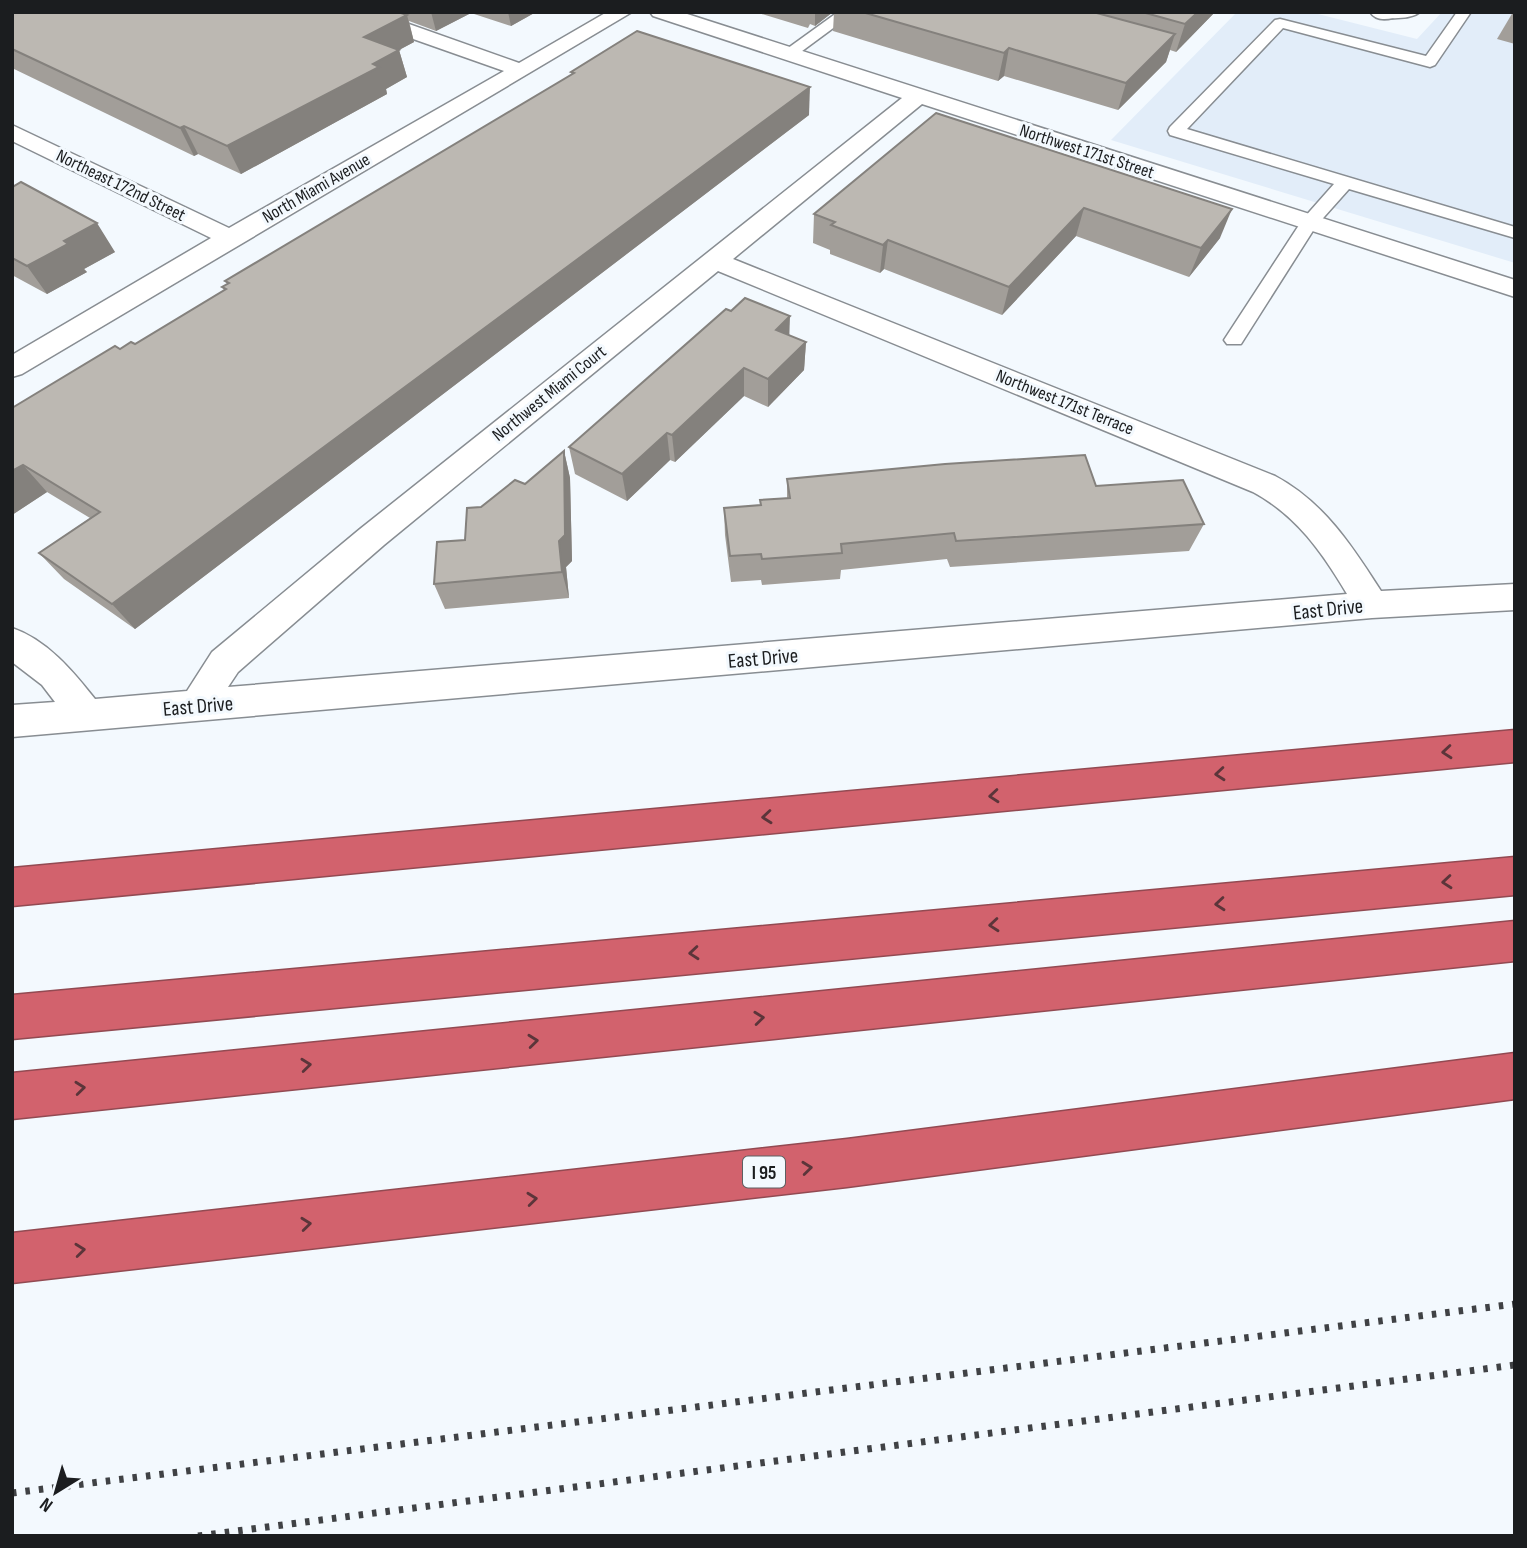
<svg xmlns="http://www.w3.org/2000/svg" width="1527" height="1548" font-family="'Sofia Sans Condensed',sans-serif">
	<rect width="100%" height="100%" fill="#f3f9fe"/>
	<polygon fill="#e2edf9" points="1237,12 1310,12 1417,39 1442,12 1515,12 1515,263 1111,140"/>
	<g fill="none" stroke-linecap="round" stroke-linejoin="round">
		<defs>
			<g id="service">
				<polygon points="838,12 855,12 794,57 784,57 781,54 784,51"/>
				<path d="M1380 12H1420C1411 19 1392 19 1381 17Z"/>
				<polygon points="1457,12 1471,12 1435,65 1430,67 1283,28 1187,129 1515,227 1515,238 1349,189 1316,226 1241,344 1227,344 1224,340 1303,219 1334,184 1170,135 1168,131 1170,127 1275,20 1280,19 1426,56"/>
			</g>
			<g id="minor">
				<polygon points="345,12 375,12 519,63 607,12 632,12 22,374 12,377 12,355 211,238 12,141 12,125 229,228 504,71 348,16"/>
				<path d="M650 12H681L1515 280V297L922 104 733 259 1275 476C1324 502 1352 546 1381 591L1515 584V610L1372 618 12 737V705L55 702 42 685 12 662V628C47 640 73 671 95 699L187 691 212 652 360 529 902 98 653 16ZM718 271 1253 492C1296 515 1322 552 1347 594L228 687 238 672 384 545Z"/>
				<path d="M1370 12H1395L1396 14 1393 18C1385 20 1375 20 1370 12Z"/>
			</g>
			<g id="motorway">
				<polygon points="1515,730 1515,762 12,906 12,868"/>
				<polygon points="1515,857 1515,895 12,1039 12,995"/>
				<polygon points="1515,921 1515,961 12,1119 12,1073"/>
				<polygon points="1515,1053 1515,1099 847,1187 12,1283 12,1233 847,1139"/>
			</g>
		</defs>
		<use href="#service" stroke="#888d92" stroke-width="3"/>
		<use href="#minor" stroke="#888d92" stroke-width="3"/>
		<use href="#motorway" stroke="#924a52" stroke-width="3"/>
		<use href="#service" fill="#fff" fill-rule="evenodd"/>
		<use href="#minor" fill="#fff" fill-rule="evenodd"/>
		<use href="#motorway" fill="#d2626d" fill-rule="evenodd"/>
		<g stroke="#404245" stroke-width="7" stroke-dasharray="4.5 9" stroke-linecap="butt">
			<polyline points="12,1493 1515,1304"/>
			<polyline points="198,1536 1515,1365"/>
		</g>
	</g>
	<g fill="#a29e99">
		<polygon points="12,12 536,12 511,26 471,13 436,31 409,21 414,42 399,50 407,77 386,89 387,94 241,174 198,154 194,156 12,68"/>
		<polygon points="755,12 833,12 815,26 810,24 808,28"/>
		<polygon points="834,12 1215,12 1176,52 1170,50 1166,62 1118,110 1004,76 998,81 833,31"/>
		<polygon points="1513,12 1515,12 1515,44 1497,39"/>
		<polygon points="571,72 809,115 135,629 64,579 39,553 90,518 47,492 12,515 12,408 120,349 135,344 224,290 222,287 227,284 225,281 572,75"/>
		<polygon points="936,113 1220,238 1189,277 1076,236 1002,315 884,269 880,273 830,254 830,250 813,243 814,214"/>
		<polygon points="12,185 115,252 84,269 87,272 47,294 12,275"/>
		<polygon points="790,336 806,342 804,370 768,407 744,396 675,462 670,460 627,501 575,474 569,447"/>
		<polygon points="564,451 570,478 572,561 566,567 569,598 445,609 434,584 465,540 481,507 525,484"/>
		<polygon points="787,479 1096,486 1204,524 1189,551 950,567 947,559 841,570 840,579 762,585 761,580 731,582 725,535 724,508 760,505 760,500 787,498"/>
	</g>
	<g fill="#84817d">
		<polygon points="431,12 471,12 471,13 436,31"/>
		<polygon points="508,12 536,12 511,26"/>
		<polygon points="815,12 833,12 815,26"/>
		<polygon points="1198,12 1215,12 1176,52 1185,24"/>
		<polygon points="407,15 414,42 399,50 407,77 386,89 387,94 241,174 227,146 364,37"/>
		<polygon points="1175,34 1166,62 1118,110 1126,83"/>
		<polygon points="1009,48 1004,76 998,81 1004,53"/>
		<polygon points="810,87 809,115 135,629 112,604"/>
		<polygon points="184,126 198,154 194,156 180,128"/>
		<polygon points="1084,208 1076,236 1002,315 1009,287"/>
		<polygon points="1232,209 1220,238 1189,277 1201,248"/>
		<polygon points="97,223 115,252 84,269 87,272 47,294 27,266 64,241"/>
		<polygon points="888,240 884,269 880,273 883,245"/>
		<polygon points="790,316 789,345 776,330"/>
		<polygon points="806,342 804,370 768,407 768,379"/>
		<polygon points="744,368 744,396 675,462 672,435"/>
		<polygon points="667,433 670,460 627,501 622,474"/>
		<polygon points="564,451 570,478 572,561 566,567 569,598 562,572 559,541"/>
		<polygon points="23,465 47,492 12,515 12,471"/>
	</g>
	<g fill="#bcb8b2" stroke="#84817d" stroke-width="2">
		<polygon points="12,12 398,12 407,15 364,37 399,50 373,64 379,67 227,146 184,126 180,128 12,49"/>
		<polygon points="862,12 1093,12 1175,34 1126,83 1009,48 1004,53"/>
		<polygon points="1142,12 1198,12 1185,24"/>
		<polygon points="637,31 810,87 112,604 39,553 100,512 23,465 12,471 12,408 115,346 120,349 131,342 135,344 226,289 222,287 229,283 225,281 574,73 571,72"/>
		<polygon points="936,113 1232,209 1201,248 1084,208 1009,287 888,240 883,245 831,225 835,222 814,214"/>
		<polygon points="21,182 97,223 64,241 68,244 27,266 12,258 12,185 14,186"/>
		<polygon points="745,298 790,316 776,330 806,342 768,379 744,368 672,435 667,433 622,474 569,447 726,309 731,311"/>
		<polygon points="564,451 565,535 559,541 562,572 434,584 437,542 465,540 467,508 481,507 515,480 525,484"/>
		<polygon points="1085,455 1096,486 1183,480 1204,524 956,541 954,533 841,544 842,553 762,559 761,554 730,556 724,508 761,505 760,500 790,498 787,479 945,464"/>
	</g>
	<defs><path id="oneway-chevron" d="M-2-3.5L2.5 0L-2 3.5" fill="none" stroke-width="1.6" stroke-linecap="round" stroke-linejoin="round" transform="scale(1.75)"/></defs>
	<g stroke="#5b353a">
		<use href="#oneway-chevron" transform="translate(1447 752) rotate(175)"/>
		<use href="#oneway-chevron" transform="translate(1220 774) rotate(175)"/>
		<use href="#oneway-chevron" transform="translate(994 796) rotate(175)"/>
		<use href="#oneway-chevron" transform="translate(767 817) rotate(175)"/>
		<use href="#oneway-chevron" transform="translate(1447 882) rotate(175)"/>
		<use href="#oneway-chevron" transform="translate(1220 904) rotate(175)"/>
		<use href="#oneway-chevron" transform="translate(994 925) rotate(175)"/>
		<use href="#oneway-chevron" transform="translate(694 953) rotate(175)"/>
		<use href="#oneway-chevron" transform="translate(759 1018) rotate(-6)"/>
		<use href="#oneway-chevron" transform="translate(533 1041) rotate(-6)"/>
		<use href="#oneway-chevron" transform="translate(306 1065) rotate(-6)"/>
		<use href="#oneway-chevron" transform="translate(80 1088) rotate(-6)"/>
		<use href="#oneway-chevron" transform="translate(807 1168) rotate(-6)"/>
		<use href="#oneway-chevron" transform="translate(532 1199) rotate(-6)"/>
		<use href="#oneway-chevron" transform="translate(306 1224) rotate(-6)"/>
		<use href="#oneway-chevron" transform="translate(80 1250) rotate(-6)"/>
	</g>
	<g text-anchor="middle" stroke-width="6" stroke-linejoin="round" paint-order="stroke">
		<g font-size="18" fill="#1b1d1f" stroke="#f3f9fe">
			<text transform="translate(1087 151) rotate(18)" y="6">Northwest 171st Street</text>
			<text transform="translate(121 185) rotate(26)" y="6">Northeast 172nd Street</text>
			<text transform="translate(316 188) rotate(-30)" y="6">North Miami Avenue</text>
			<text transform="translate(549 393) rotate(-39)" y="6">Northwest Miami Court</text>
			<text transform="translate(1065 402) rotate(22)" y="6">Northwest 171st Terrace</text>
		</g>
		<rect fill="#f3f9fe" stroke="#5c5f62" stroke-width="2" x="743" y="1156.5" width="42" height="31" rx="5"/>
		<g font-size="19" font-weight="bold" fill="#1b1d1f">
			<text x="764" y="1179">I 95</text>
		</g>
		<g font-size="21" fill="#1b1d1f" stroke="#f3f9fe">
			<text transform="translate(1328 609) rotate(-6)" y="7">East Drive</text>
			<text transform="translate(763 658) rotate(-5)" y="7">East Drive</text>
			<text transform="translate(198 706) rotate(-5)" y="7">East Drive</text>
		</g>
	</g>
	<rect width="1527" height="1548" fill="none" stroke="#1b1d1f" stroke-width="28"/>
	<g transform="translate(56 1492) rotate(217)" stroke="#f3f9fe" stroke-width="5" paint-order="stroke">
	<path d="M0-5L12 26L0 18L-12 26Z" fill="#1b1d1f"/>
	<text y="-10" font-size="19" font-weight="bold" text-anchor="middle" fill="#1b1d1f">N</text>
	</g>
</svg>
